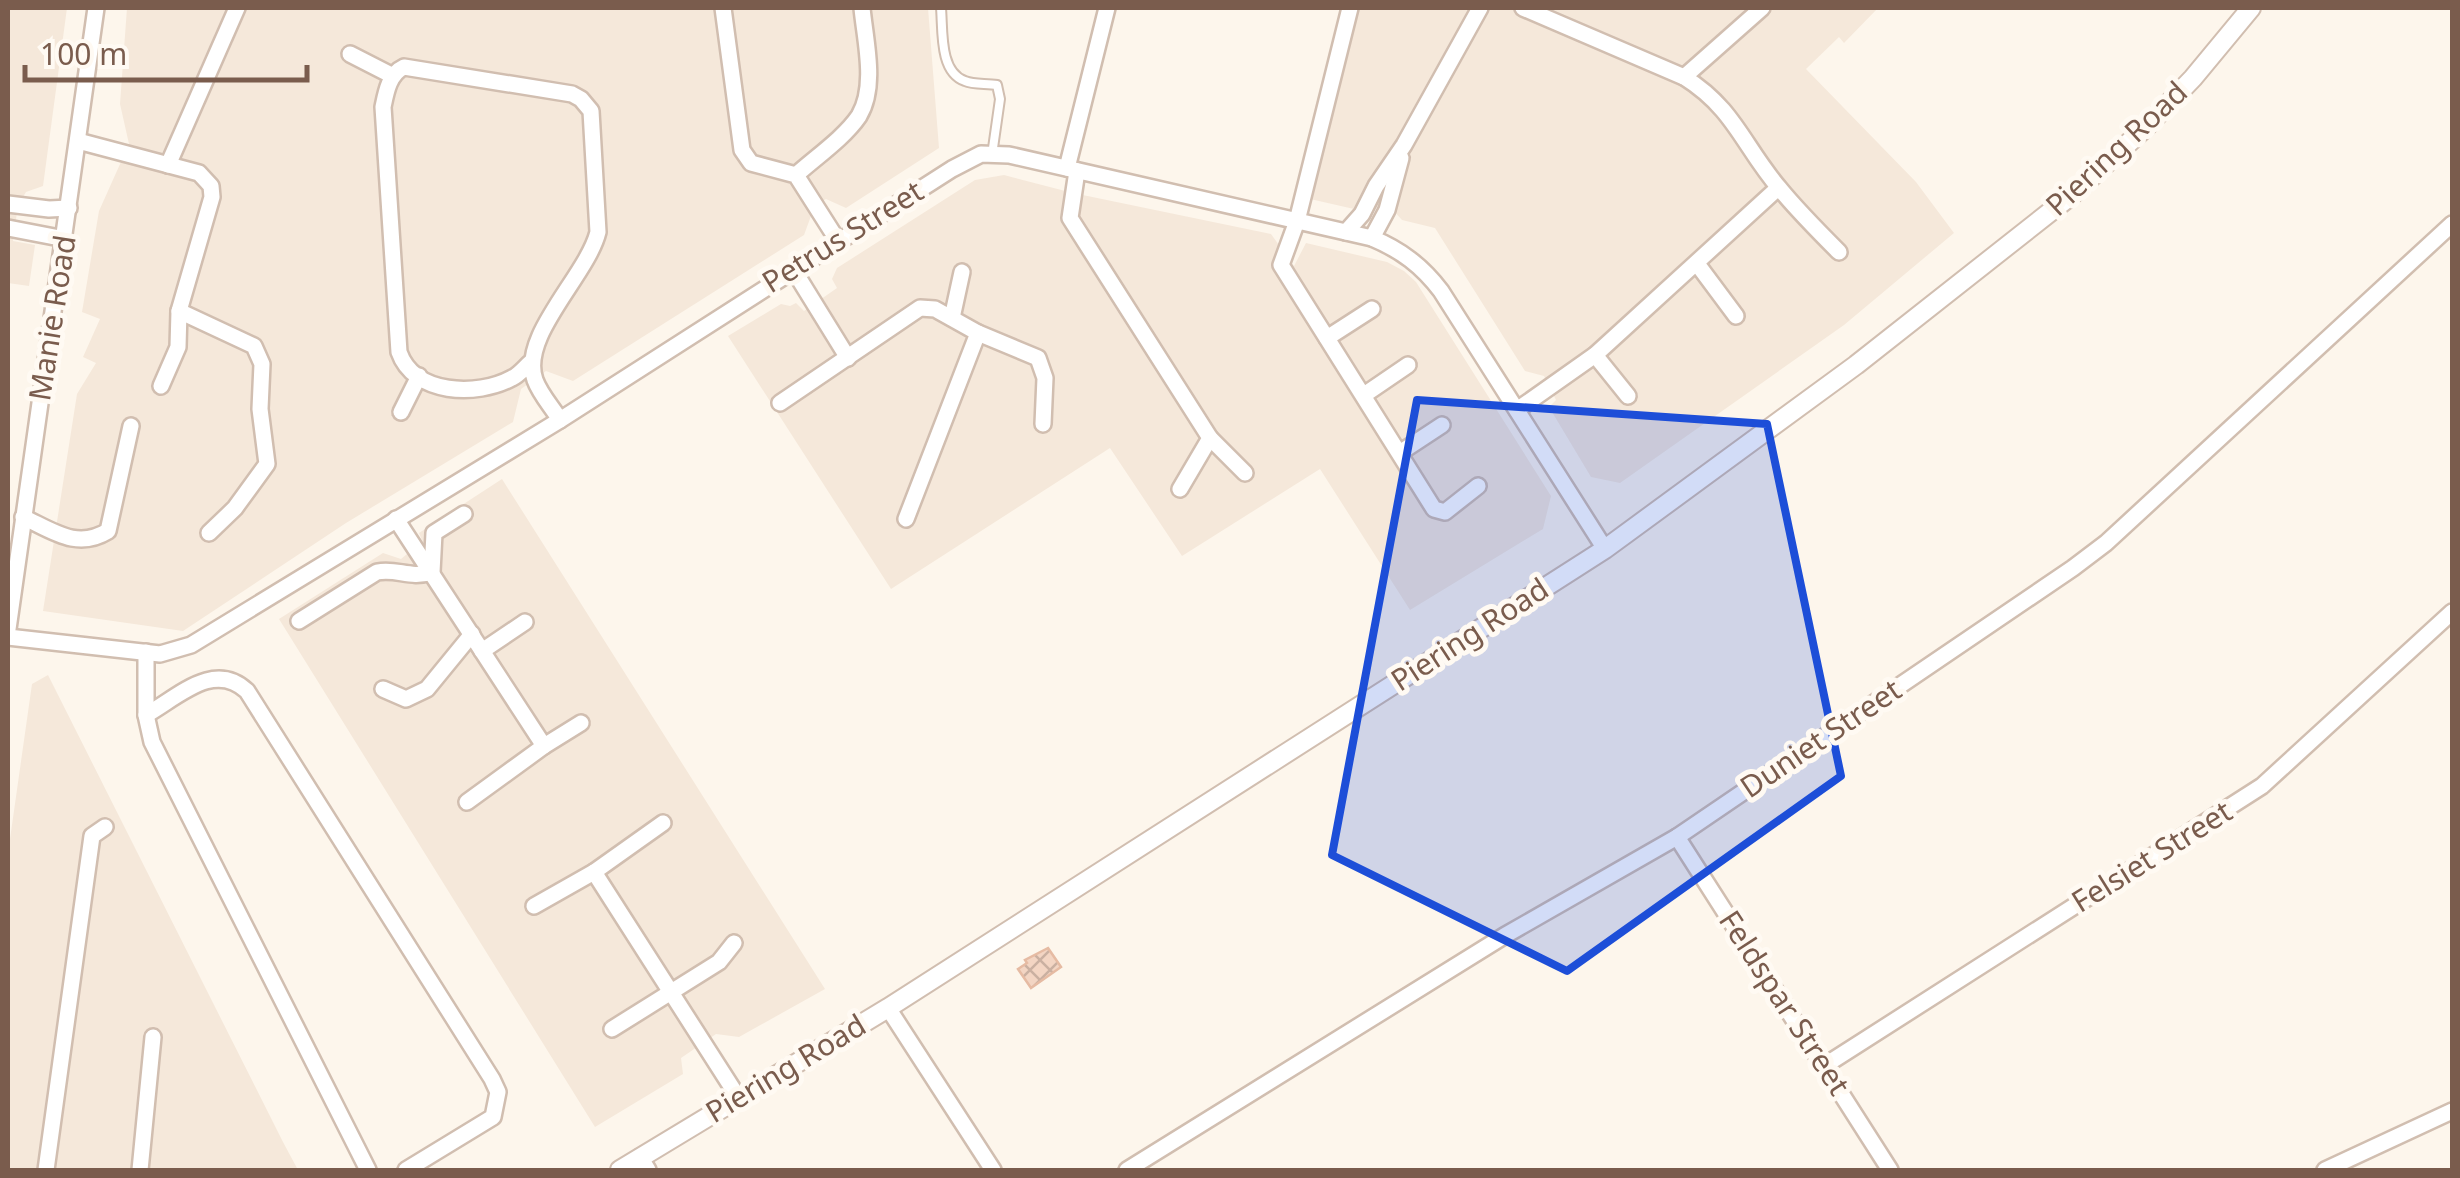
<svg xmlns="http://www.w3.org/2000/svg" width="2460" height="1178" font-family="'Noto Sans',sans-serif">
	<defs>
		<pattern id="building-cross-hatch" width="8" height="8" patternUnits="userSpaceOnUse" patternTransform="scale(2.5)"><rect width="8" height="8" fill="#f3d5c3"/><path d="M0 0l8 8M0 8l8-8" fill="none" stroke="#cab0a1"/></pattern>
	</defs>
	<rect width="100%" height="100%" fill="#fdf6ec"/>
	<g fill="#f5e8da">
		<polygon points="8,8 67,8 43,186 26,192 18,205 13,241 35,245 29,286 8,283"/>
		<polygon points="127,8 928,8 939,148 846,208 826,199 815,205 804,235 573,381 546,371 521,389 513,422 346,523 183,631 43,611 77,394 96,363 83,357 100,319 82,312 99,211 129,144 120,104"/>
		<polygon points="1345,8 1878,8 1844,43 1839,37 1806,69 1916,182 1954,233 1844,325 1620,483 1591,477 1549,407 1556,400 1544,376 1525,371 1435,228 1402,220 1393,210 1358,205 1354,209 1297,196"/>
		<polygon points="1004,175 1073,193 1271,234 1294,266 1306,243 1387,262 1404,271 1416,282 1551,496 1543,529 1410,610 1320,469 1182,556 1110,448 891,589 728,336 781,304 790,306 796,303 804,311 837,288 832,279 837,268 975,180"/>
		<polygon points="502,479 825,989 739,1037 716,1034 681,1058 683,1074 595,1127 279,619 383,553 401,559 407,554 414,557 424,545 419,533"/>
		<polygon points="48,675 283,1142 298,1170 8,1170 8,853 32,684"/>
	</g>
	<polygon fill="url(#building-cross-hatch)" stroke="#e6bba3" stroke-width="2.5" points="1048,948 1061,967 1031,988 1018,969 1027,963 1025,960"/>
	<g fill="none" stroke-linecap="round" stroke-linejoin="round">
		<defs>
			<path id="service" d="M941 8C943 30 939 72 965 81 974 85 987 83 997 85L1000 99 992 155"/>
			<g id="minor">
				<polyline points="723,8 742,150 751,163 796,175 838,241"/>
				<polyline points="1350,8 1297,221 1281,265 1434,509 1445,512 1478,486"/>
				<path d="M1523 8 1684 77C1735 109 1743 146 1780 189 1798 211 1819 232 1839 252"/>
				<polyline points="350,54 393,76"/>
				<polyline points="1684,77 1762,8"/>
				<polyline points="78,141 199,173 211,186 212,197 179,311 254,346 262,364 260,409 267,464 235,508 209,533"/>
				<polyline points="168,165 237,8"/>
				<polyline points="1067,168 1107,8"/>
				<polyline points="1077,171 1070,218 1210,438 1180,489"/>
				<path d="M796 175C816 157 844 138 859 116 877 86 865 40 862 8"/>
				<polyline points="8,204 49,209 69,208"/>
				<polyline points="8,228 65,239"/>
				<polyline points="1346,232 1362,214 1376,186 1404,145 1480,8"/>
				<polyline points="1372,238 1387,210 1401,158"/>
				<polyline points="1698,265 1736,316"/>
				<polyline points="793,269 848,358"/>
				<polyline points="952,318 962,272"/>
				<polyline points="978,333 1038,358 1045,378 1043,424"/>
				<polyline points="1327,338 1372,309"/>
				<polyline points="1595,355 1628,396"/>
				<path d="M531 362C525 367 519 375 512 378 477 397 414 395 399 352L383 107C386 92 389 74 404 67L572 94 581 99 591 111 598 232C587 276 519 336 535 380 540 394 552 407 560 420"/>
				<polyline points="161,386 178,347 179,311"/>
				<polyline points="1364,395 1408,365"/>
				<polyline points="780,403 920,308 935,309 978,333 906,519"/>
				<polyline points="1517,410 1595,355 1778,188"/>
				<polyline points="401,412 419,376"/>
				<polyline points="1210,438 1245,473"/>
				<polyline points="1401,452 1442,425"/>
				<path d="M23 517C53 531 77 550 108 531L131 426"/>
				<polyline points="396,519 544,746 467,802"/>
				<path d="M299 621 377 572C398 568 409 579 432 572L434 533 464 514"/>
				<polyline points="8,629 96,8"/>
				<path d="M8 637 160 654 191 645 560 420 952 169 981 154 1009 155 1372 238C1401 250 1422 266 1441 291L1605 549"/>
				<polyline points="482,651 525,622"/>
				<polyline points="146,652 146,715 152,742 368,1170"/>
				<polyline points="383,689 406,699 427,689 472,634"/>
				<path d="M146 715C178 697 214 660 247 691L492 1079 498 1092 493 1117 406 1170"/>
				<polyline points="544,746 581,723"/>
				<polyline points="1677,837 1890,1170"/>
				<polyline points="594,872 738,1097"/>
				<polyline points="534,906 594,872 663,823"/>
				<polyline points="888,1008 993,1170"/>
				<polyline points="612,1029 719,962 734,943"/>
				<polyline points="1824,1066 2262,786 2452,612"/>
				<polyline points="640,1157 648,1170"/>
				<polyline points="46,1170 92,836 105,827"/>
				<polyline points="140,1170 153,1037"/>
				<polyline points="1127,1170 1504,936 1677,837 2073,568 2106,543 2452,224"/>
				<polyline points="2325,1170 2452,1111"/>
			</g>
			<polyline id="tertiary" points="620,1170 888,1008 1605,549 1856,365 2073,194 2146,127 2193,78 2251,8"/>
		</defs>
		<use href="#service" stroke="#d1beb0" stroke-width="12"/>
		<use href="#minor" stroke="#d1beb0" stroke-width="20"/>
		<use href="#tertiary" stroke="#d1beb0" stroke-width="22"/>
		<use href="#service" stroke="#fff" stroke-width="8"/>
		<use href="#minor" stroke="#fff" stroke-width="15"/>
		<use href="#tertiary" stroke="#fff" stroke-width="18"/>
	</g>
	<path fill="#1d4ed8" fill-opacity="0.2" stroke="#1d4ed8" stroke-width="8" stroke-linejoin="round" d="M1417 400 1767 424 1841 776 1567 971 1332 855Z"/>
	<g text-anchor="middle" stroke-width="10" stroke-linejoin="round" paint-order="stroke">
		<g font-size="30" fill="#7a5c4d" stroke="#fffaf3">
			<text transform="translate(2117 149) rotate(-43)" y="10">Piering Road</text>
			<text transform="translate(843 237) rotate(-32)" y="10">Petrus Street</text>
			<text transform="translate(53 318) rotate(-81)" y="10">Manie Road</text>
			<text transform="translate(1470 635) rotate(-33)" y="10">Piering Road</text>
			<text transform="translate(1821 739) rotate(-34)" y="10">Duniet Street</text>
			<text transform="translate(2152 857) rotate(-32)" y="10">Felsiet Street</text>
			<text transform="translate(1784 1003) rotate(57)" y="10">Feldspar Street</text>
			<text transform="translate(786 1069) rotate(-31)" y="10">Piering Road</text>
		</g>
	</g>
	<rect width="2460" height="1178" fill="none" stroke="#7a5c4d" stroke-width="20"/>
	<path d="M25 65v15h282v-15" fill="none" stroke="#7a5c4d" stroke-width="5"/>
	<text x="40" y="65" font-size="30" fill="#7a5c4d" stroke="#fffaf3" stroke-width="8" paint-order="stroke">100 m</text>
</svg>
